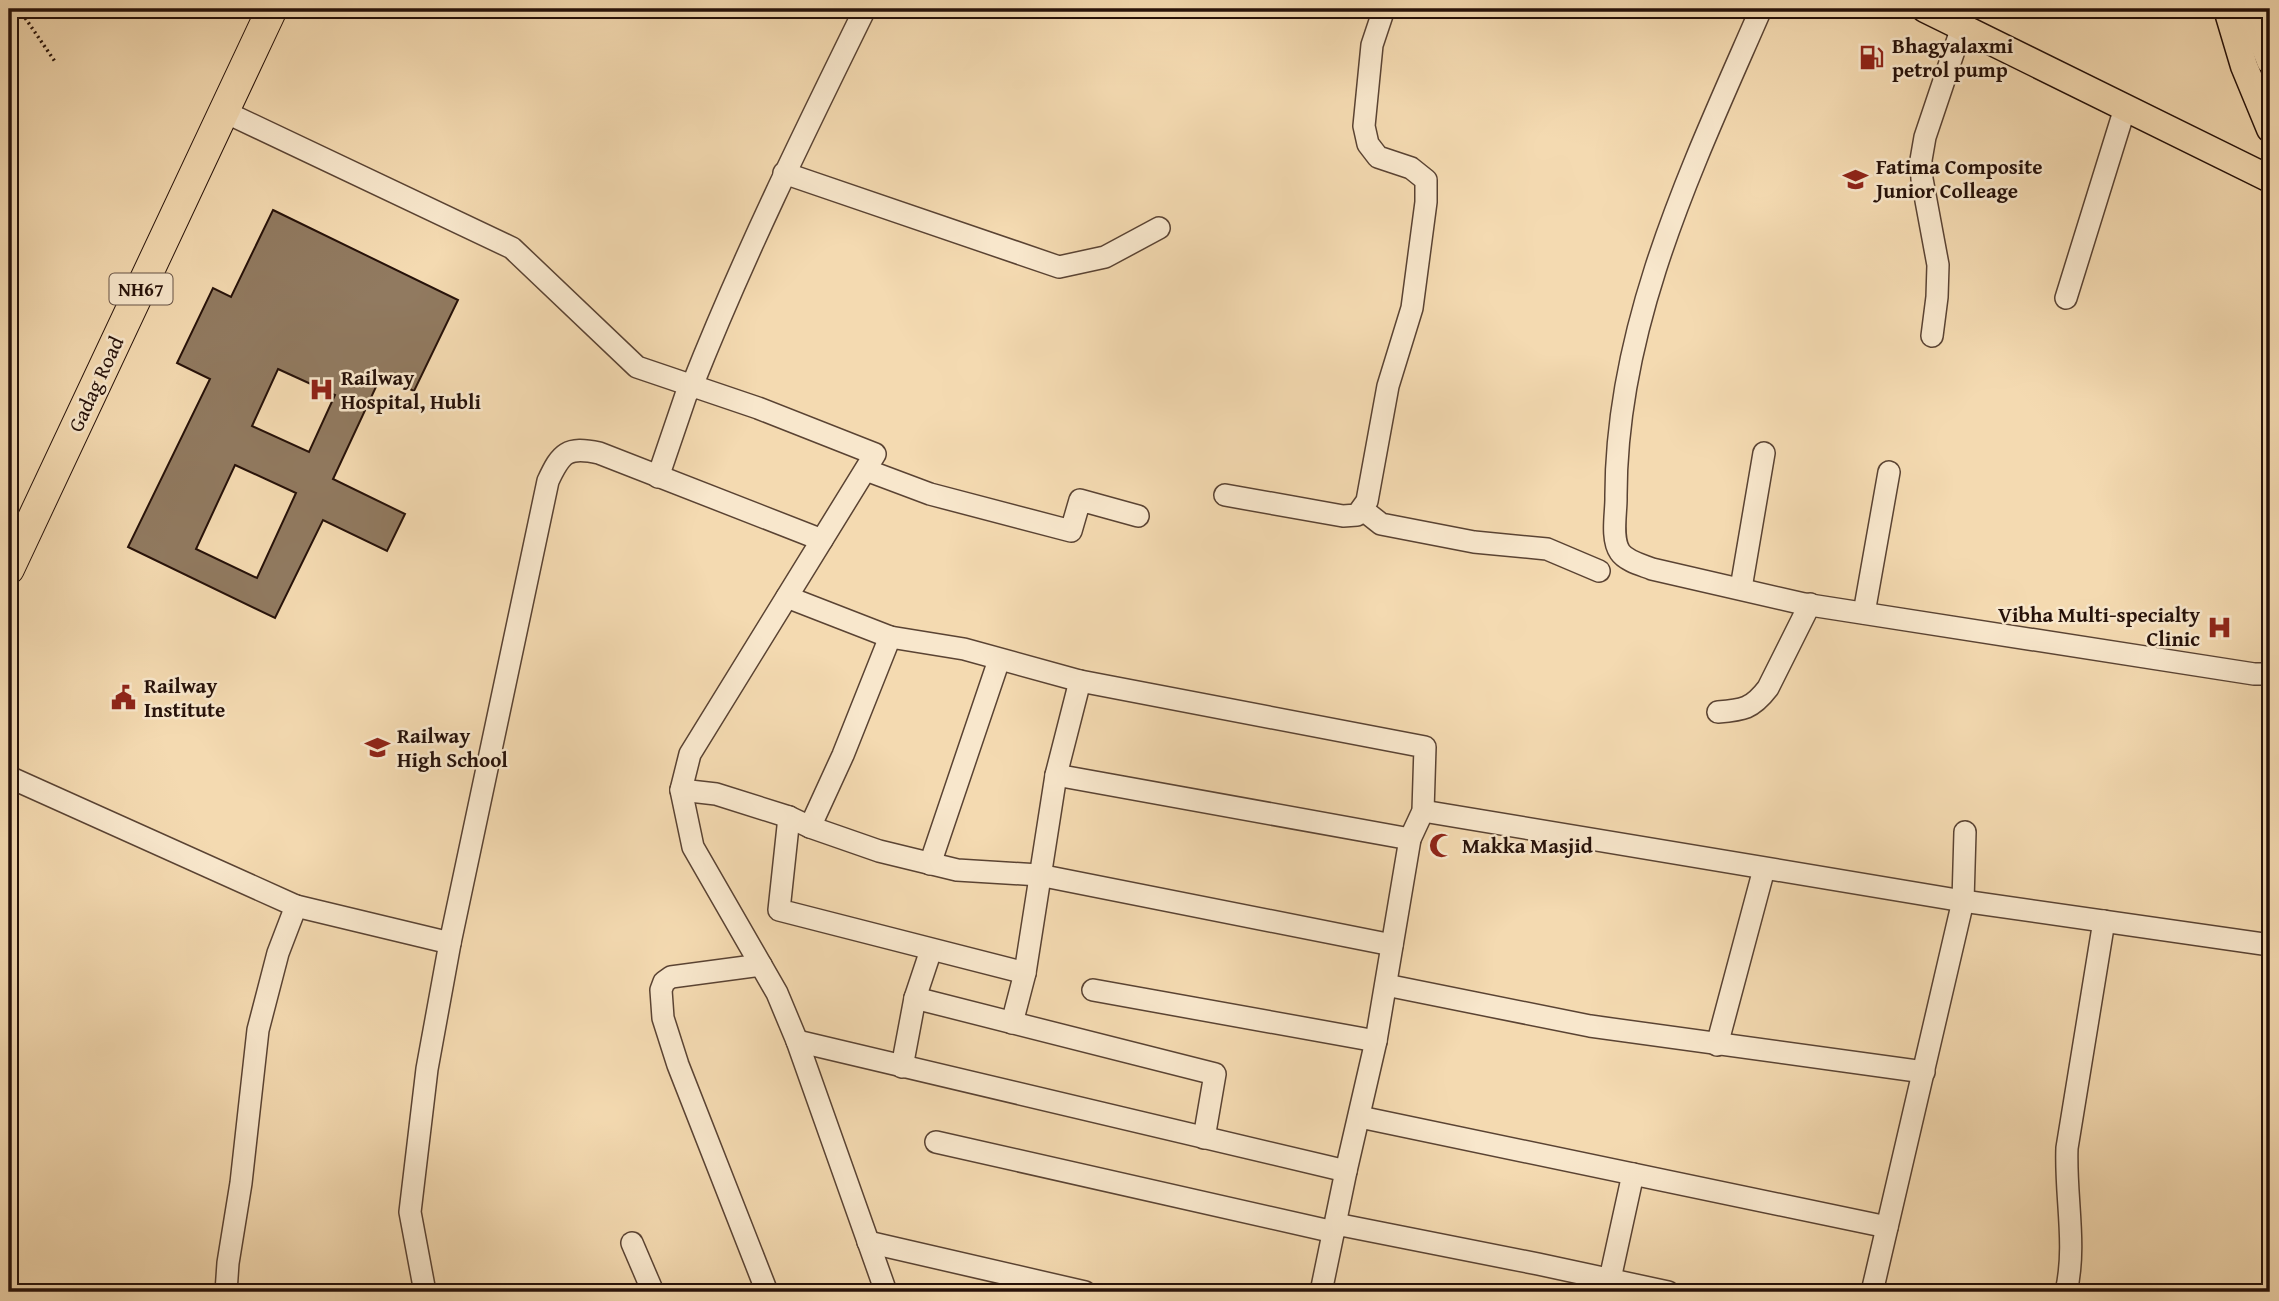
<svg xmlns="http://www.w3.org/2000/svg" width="2279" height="1301" font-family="'Gentium Book Plus',serif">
	<rect width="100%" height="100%" fill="#f4dab1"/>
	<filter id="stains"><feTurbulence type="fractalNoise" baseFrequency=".00286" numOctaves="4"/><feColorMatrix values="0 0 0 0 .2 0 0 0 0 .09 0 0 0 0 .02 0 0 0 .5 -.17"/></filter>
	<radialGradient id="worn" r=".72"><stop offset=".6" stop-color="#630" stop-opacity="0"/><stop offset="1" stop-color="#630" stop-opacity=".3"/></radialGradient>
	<path fill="#917a60" stroke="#261109" stroke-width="2" fill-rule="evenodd" d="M273 210 458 300 414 391 381 376 333 479 405 514 387 551 323 520 275 618 128 547 210 379 177 363 213 288 231 297ZM278 369 335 395 309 452 252 426ZM235 465 296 493 257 578 196 549Z"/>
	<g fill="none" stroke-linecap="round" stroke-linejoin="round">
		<defs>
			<g id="minor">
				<path d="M1761 9C1693 165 1615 325 1616 499 1616 514 1611 539 1620 552 1626 561 1642 565 1652 569L1804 604 2254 674H2270"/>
				<polyline points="225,112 512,248 637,367 758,408 875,454 690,754 681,790 693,847 777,993 797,1041 886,1292"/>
				<polyline points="784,173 1059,267 1105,257 1159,228"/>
				<polyline points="2066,298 2125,108"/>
				<polyline points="1932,336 1937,297 1938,265 1922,179 1921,160 1925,137 1962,27"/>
				<polyline points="866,470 930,494 1071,531 1080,500 1138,516"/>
				<path d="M658 477 686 395 692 386C743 257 804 133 865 9"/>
				<polyline points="1225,495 1343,516 1357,515 1367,501 1388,386 1412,308 1426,202 1426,180 1411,168 1378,157 1368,144 1364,126 1372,45 1384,9"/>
				<polyline points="1362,509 1381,524 1474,542 1547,549 1599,571"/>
				<polyline points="1741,588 1764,453"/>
				<polyline points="787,597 890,637 964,649 1080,681"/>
				<polyline points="1864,613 1889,472"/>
				<path d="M1718 712C1743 710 1752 709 1768 688L1810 604"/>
				<polyline points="1056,775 1410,839"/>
				<polyline points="9,777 296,906"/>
				<polyline points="681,790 716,794 789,817 810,827 879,851 957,870 1039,875 1392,945"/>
				<polyline points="1423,811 1963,901 2270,945"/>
				<polyline points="789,817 779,910 1025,973"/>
				<polyline points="810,827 843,755 890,637"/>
				<polyline points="930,864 999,660"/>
				<polyline points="761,965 671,977 664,982 661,990 663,1018 678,1065 767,1292"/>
				<polyline points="1386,985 1590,1026 1924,1072"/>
				<polyline points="1093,990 1376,1041"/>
				<polyline points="915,998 1215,1074 1204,1138"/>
				<polyline points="1012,1023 1025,973 1056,775 1080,681 1425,747 1423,811 1410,839 1376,1041 1346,1171 1321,1292"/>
				<polyline points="797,1041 1346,1171"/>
				<polyline points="1717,1045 1764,869"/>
				<polyline points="902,1067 915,998 931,950"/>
				<polyline points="1360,1117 1887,1227"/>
				<polyline points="936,1142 1334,1232"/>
				<polyline points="1336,1224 1538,1264 1668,1292"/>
				<polyline points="868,1242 1085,1292"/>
				<polyline points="632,1243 653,1292"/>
				<polyline points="1610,1279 1633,1174"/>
				<polyline points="226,1292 228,1263 241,1183 258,1030 278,953 296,906 450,943"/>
				<path d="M425 1292 410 1212 427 1069 450 943 548 481C561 453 567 446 599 453L822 540"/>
				<polyline points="1872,1292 1963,901 1965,832"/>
				<path d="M2066 1292C2077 1245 2065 1196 2067 1148L2104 921"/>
			</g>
			<g id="major">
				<polyline points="1925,9 2270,179"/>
				<polyline points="2227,9 2244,66 2270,129"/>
				<polyline points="2250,9 2270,61"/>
			</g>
			<polyline id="highway" points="9,569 272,9"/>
		</defs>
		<use href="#minor" stroke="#5a4333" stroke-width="24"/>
		<use href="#major" stroke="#261109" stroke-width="29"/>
		<use href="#highway" stroke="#261109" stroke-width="32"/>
		<polyline stroke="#261109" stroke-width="3.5" stroke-dasharray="2 3.5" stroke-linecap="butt" points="19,9 56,63"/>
		<use href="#minor" stroke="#f8e7cc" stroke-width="21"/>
		<use href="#major" stroke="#f4dab1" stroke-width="26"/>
		<use href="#highway" stroke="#f4dab1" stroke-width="30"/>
	</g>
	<defs>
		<symbol id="fuel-bare" viewBox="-9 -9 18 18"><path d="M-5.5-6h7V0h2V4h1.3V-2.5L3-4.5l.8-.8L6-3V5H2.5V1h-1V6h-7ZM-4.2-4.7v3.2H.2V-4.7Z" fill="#8f2418" stroke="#f8e7cc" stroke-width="2.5" paint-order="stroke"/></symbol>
		<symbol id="school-bare" viewBox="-9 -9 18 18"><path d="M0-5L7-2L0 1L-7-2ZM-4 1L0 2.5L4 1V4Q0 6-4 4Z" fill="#8f2418" stroke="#f8e7cc" stroke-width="2.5" paint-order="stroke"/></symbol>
		<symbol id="hospital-bare" viewBox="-9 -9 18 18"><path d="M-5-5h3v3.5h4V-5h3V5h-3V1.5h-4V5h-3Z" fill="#8f2418" stroke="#f8e7cc" stroke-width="2.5" paint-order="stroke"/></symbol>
		<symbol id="civic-bare" viewBox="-9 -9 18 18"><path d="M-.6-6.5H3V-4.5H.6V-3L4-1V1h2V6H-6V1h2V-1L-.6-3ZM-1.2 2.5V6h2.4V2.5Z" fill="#8f2418" stroke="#f8e7cc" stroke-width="2.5" paint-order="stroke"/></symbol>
		<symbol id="mosque-bare" viewBox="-9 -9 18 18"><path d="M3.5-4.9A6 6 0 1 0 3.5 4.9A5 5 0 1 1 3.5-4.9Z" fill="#8f2418" stroke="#f8e7cc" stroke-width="2.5" paint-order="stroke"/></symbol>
	</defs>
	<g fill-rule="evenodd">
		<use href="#fuel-bare" x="1854" y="40" width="35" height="35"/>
		<use href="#school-bare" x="1838" y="162" width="35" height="35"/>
		<use href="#hospital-bare" x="304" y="372" width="35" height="35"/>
		<use href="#hospital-bare" x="2202" y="610" width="35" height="35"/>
		<use href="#civic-bare" x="106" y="680" width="35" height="35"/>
		<use href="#school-bare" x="360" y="730" width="35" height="35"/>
		<use href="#mosque-bare" x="1424" y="828" width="35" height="35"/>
	</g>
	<g text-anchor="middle" stroke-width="5" stroke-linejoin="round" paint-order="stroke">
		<rect fill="#f8e7cc" stroke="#655144" stroke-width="2" x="109.5" y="273.5" width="63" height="31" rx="5"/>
		<g font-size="19" font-weight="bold" fill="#261109">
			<text x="141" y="296">NH67</text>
		</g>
		<g font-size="21" font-weight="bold" fill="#261109" stroke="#f8e7cc" text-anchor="start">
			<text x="1892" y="53">Bhagyalaxmi<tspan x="1892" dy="24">petrol pump</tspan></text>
			<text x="1876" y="174">Fatima Composite<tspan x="1876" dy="24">Junior Colleage</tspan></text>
			<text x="341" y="385">Railway<tspan x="341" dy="24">Hospital, Hubli</tspan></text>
			<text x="2200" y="622" text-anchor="end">Vibha Multi-specialty<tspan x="2200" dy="24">Clinic</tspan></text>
			<text x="144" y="693">Railway<tspan x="144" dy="24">Institute</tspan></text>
			<text x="397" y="743">Railway<tspan x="397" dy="24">High School</tspan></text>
			<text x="1462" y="853">Makka Masjid</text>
		</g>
		<g font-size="21" fill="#261109" stroke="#f8e7cc">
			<text transform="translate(96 384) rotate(-65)" y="7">Gadag Road</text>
		</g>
	</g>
	<rect width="2279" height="1301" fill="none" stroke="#f4dab1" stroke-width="35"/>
	<rect x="10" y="10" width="2258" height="1280" fill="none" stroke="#261109" stroke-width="3.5"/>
	<rect x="18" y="18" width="2244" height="1266" fill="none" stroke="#261109" stroke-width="2"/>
	<rect width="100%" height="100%" filter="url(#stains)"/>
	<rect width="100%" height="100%" fill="url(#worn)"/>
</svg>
